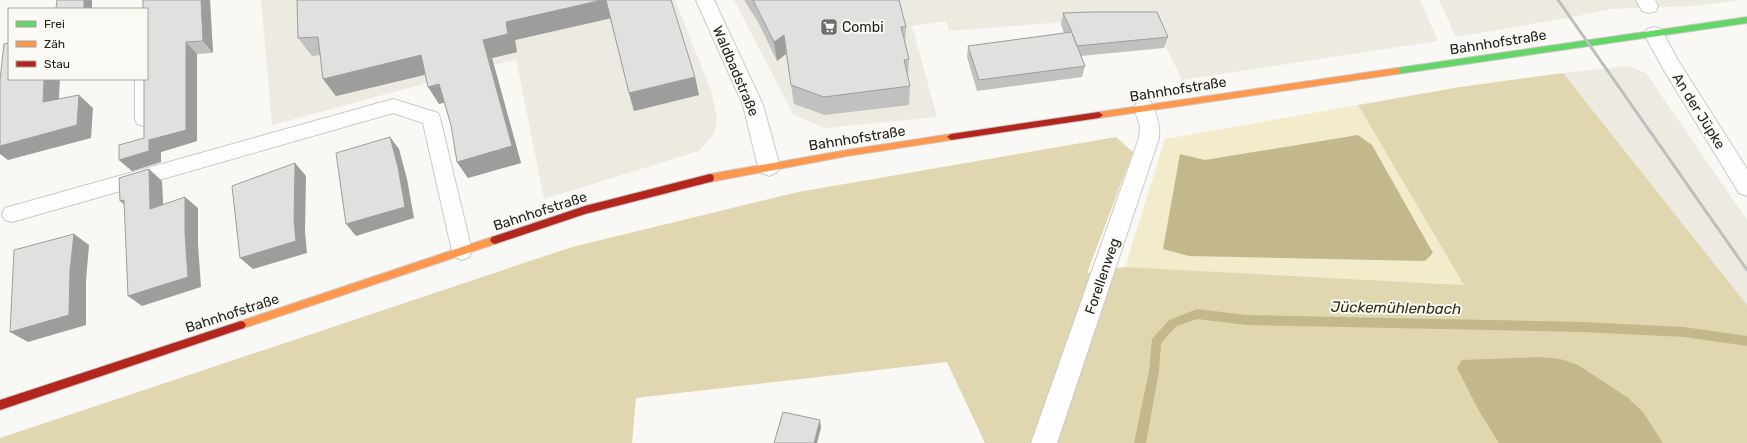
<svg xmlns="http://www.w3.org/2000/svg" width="1747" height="443" font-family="Rubik,sans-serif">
	<rect width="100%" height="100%" fill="#f9f8f5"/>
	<g fill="#eceae1">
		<polygon points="261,0 675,0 711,90 717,119 714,134 699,151 544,199 516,59 272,125"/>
		<polygon points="734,0 1420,0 1438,41 1182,80 1151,15 949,31 946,21 912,26 937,117 824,128 793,114"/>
		<polygon points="1439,0 1741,0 1695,6 1610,9 1578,16 1456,37"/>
		<polygon points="1628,66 1646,73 1747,220 1747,305 1563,73"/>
	</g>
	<polygon fill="#f2ebcc" points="1358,105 1465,285 1125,267 1165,139"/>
	<polygon fill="#e0d7b1" points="1563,73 1747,305 1747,443 985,443 947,362 636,398 632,443 0,443 0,438 572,247 798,192 1116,137 1133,152 1087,273 1125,267 1464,285 1358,105 1460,87"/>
	<g fill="#c3b88b">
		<polygon points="1358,135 1372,145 1433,253 1425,261 1189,256 1163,249 1180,154 1205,160"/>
		<polygon points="1541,357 1560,359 1578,365 1627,397 1643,412 1663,443 1499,443 1479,411 1457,368 1462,360"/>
	</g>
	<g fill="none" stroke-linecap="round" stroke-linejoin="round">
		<polygon fill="#c3b88b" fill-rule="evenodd" points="1197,309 1246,315 1582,322 1684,327 1747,336 1747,346 1684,337 1582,332 1246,325 1197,319 1177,326 1169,334 1161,344 1159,371 1146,443 1134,443 1149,371 1152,339 1169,320"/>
		<defs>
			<g id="lane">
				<polygon points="147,73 150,74 153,79 153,119 151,124 144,126 137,124 135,119 135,79 147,79"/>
				<polygon points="393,99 438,113 440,118 472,251 469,257 462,260 455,257 452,251 423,123 393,113 12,222 5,220 2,214 5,208 12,206"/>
			</g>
			<g id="street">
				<polygon points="696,0 714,0 763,105 780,167 776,173 769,176 762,173 758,167 743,105"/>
				<polygon points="1636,0 1655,0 1658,6 1656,11 1649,13 1642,11"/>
				<polygon points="1654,27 1661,29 1679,62 1747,169 1747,196 1739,193 1665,72 1644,34 1647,29"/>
				<path d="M1144 100 1151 102C1157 114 1160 125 1159 138L1057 443H1031L1139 138 1140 126 1134 108 1137 102Z"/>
			</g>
			<polygon id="fast" points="1747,17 1747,23 1397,74 1393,71 1397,68"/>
			<g id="slow">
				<polygon points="1397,68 1401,71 1397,74 1099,118 1095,115 1099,112"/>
				<polygon points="951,134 955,137 951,140 847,156 710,182 707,181 706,178 707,175 710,174 847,150"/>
				<polygon points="495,236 498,237 500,240 498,243 241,329 238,328 236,325 238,322 241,321"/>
			</g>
			<g id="jam">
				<polygon points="1099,112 1103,115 1099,118 951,140 947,137 951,134"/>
				<polygon points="710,174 713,175 714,178 713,181 710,182 585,214 495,244 492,243 490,240 492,237 585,206"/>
				<polygon points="241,321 244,322 246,325 244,328 0,410 0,400"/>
			</g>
		</defs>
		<use href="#lane" stroke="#cbcac8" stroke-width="2"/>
		<use href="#street" stroke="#cbcac8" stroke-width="2"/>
		<use href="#fast" stroke="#cbcac8" stroke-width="2"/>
		<use href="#slow" stroke="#cbcac8" stroke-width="2"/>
		<use href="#jam" stroke="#cbcac8" stroke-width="2"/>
		<use href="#lane" fill="#fefefe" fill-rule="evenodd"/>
		<use href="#street" fill="#fefefe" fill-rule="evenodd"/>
		<use href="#fast" fill="#63d668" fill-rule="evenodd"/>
		<use href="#slow" fill="#ff974d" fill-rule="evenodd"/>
		<use href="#jam" fill="#b3261e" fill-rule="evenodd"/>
		<polyline stroke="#bebebe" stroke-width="3" points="1558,0 1747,270"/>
	</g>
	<g fill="#c1c1bf">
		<polygon points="210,0 213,53 197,54 197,141 161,152 161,162 132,171 119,160 144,138 144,79"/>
		<polygon points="671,0 695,77 699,95 634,111 629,93 610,18 515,40 517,52 492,58 521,163 468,178 457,162 451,125 444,103 439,104 425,75 336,96 323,79 320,55 312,56 298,38"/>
		<polygon points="744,0 899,0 906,27 905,45 909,59 908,77 910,86 909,105 825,115 794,104 786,54 777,61 758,22"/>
		<polygon points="1063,13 1168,37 1164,48 1081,56 1085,66 1082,77 977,91 967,57 968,46 1064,33 1061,25"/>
	</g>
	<g fill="#9d9d9b">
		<rect x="84" y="0" width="8" height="9"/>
		<polygon points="201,0 210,0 213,53 203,41"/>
		<polygon points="602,0 606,0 612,18 515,40 517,52 492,58 521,163 468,178 457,162 483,40 506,22"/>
		<polygon points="784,35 786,54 777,61 774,42"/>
		<polygon points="186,42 197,54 197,141 161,152 161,162 132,171 119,160 149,140"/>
		<polygon points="421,55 432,73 336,96 323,79"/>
		<polygon points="695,77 699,95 634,111 629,93"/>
		<polygon points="44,79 60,79 58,114 43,102"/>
		<polygon points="439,84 449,101 439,104 428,87"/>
		<polygon points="79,95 93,108 91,138 8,160 0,154 0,146"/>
		<polygon points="390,137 399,149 407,179 414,218 356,236 346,224"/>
		<polygon points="295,163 306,176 305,232 307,253 253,269 240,258 294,220"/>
		<polygon points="149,169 162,181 164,220 150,209"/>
		<polygon points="185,197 198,208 198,244 201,287 142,306 128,296 185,233"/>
		<polygon points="124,200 133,212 120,201"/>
		<polygon points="74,234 89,245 86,281 86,325 28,342 10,332 70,270"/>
		<polygon points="820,420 821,428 817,443 814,443"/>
	</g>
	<g fill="#e0e0de" stroke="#9d9d9b">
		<polygon points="57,0 84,0 84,9 56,9"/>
		<polygon points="143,0 201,0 203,41 186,42 186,130 149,140 149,151 119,160 119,145 144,138 144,79 147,79 147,9 143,9"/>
		<polygon points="297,0 602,0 506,22 508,34 483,40 512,146 457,162 451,125 439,84 428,87 421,55 323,79 318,37 298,38"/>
		<polygon points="606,0 671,0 695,77 629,93"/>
		<polygon points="753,0 899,0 906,27 901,27 909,59 904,60 910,86 824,97 791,85 784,35 774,42"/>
		<polygon points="1090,12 1157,12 1168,37 1077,46 1072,33 1085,66 979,80 968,46 1072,32 1063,13"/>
		<polygon points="9,43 9,79 44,79 43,102 79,95 77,125 0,146 0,80 4,44"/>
		<polygon points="390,137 398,167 405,207 346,224 336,153"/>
		<polygon points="295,163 294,220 296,241 240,258 232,186"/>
		<polygon points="149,169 150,209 185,197 185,233 188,277 128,296 124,200 120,201 119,178"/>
		<polygon points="74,234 70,270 69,315 10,332 14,250"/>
		<polygon points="783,412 820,420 814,443 774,443"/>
	</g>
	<defs>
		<symbol id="supermarket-square" viewBox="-11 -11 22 22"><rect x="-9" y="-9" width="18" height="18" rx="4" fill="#6f6e6c" stroke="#faf9f4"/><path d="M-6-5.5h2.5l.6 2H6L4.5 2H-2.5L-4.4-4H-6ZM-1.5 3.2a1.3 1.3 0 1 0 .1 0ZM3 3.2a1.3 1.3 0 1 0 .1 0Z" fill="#fff"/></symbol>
	</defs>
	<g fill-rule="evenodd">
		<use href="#supermarket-square" x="819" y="17" width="20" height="20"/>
	</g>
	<g text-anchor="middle" stroke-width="4" stroke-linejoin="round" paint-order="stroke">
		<g font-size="14" fill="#242322" stroke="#faf9f4" text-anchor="start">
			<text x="842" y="32">Combi</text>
		</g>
		<g font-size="14" fill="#242322" stroke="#faf9f4">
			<text transform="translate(1498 42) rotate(-9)" y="5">Bahnhofstraße</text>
			<text transform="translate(736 71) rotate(67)" y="5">Waldbadstraße</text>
			<text transform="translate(1178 89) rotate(-9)" y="5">Bahnhofstraße</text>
			<text transform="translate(1699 111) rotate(58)" y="5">An der Jüpke</text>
			<text transform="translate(857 138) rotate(-9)" y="5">Bahnhofstraße</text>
			<text transform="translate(540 211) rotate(-18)" y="5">Bahnhofstraße</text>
			<text transform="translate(1102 276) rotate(-71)" y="5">Forellenweg</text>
			<text transform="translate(232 313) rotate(-18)" y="5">Bahnhofstraße</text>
		</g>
		<g font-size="15" font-style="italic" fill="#30290b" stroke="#faf9f4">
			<text transform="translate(1396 308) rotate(1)" y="5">Jückemühlenbach</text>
		</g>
	</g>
	<rect x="8" y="8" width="140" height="72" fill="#faf9f4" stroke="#a4a3a0"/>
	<rect x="16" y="21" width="20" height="6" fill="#63d668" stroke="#a4a3a0"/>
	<text x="44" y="28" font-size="12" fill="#242322">Frei</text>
	<rect x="16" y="41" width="20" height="6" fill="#ff974d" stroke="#a4a3a0"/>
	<text x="44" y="48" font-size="12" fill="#242322">Zäh</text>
	<rect x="16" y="61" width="20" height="6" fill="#b3261e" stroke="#a4a3a0"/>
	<text x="44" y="68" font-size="12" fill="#242322">Stau</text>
</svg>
